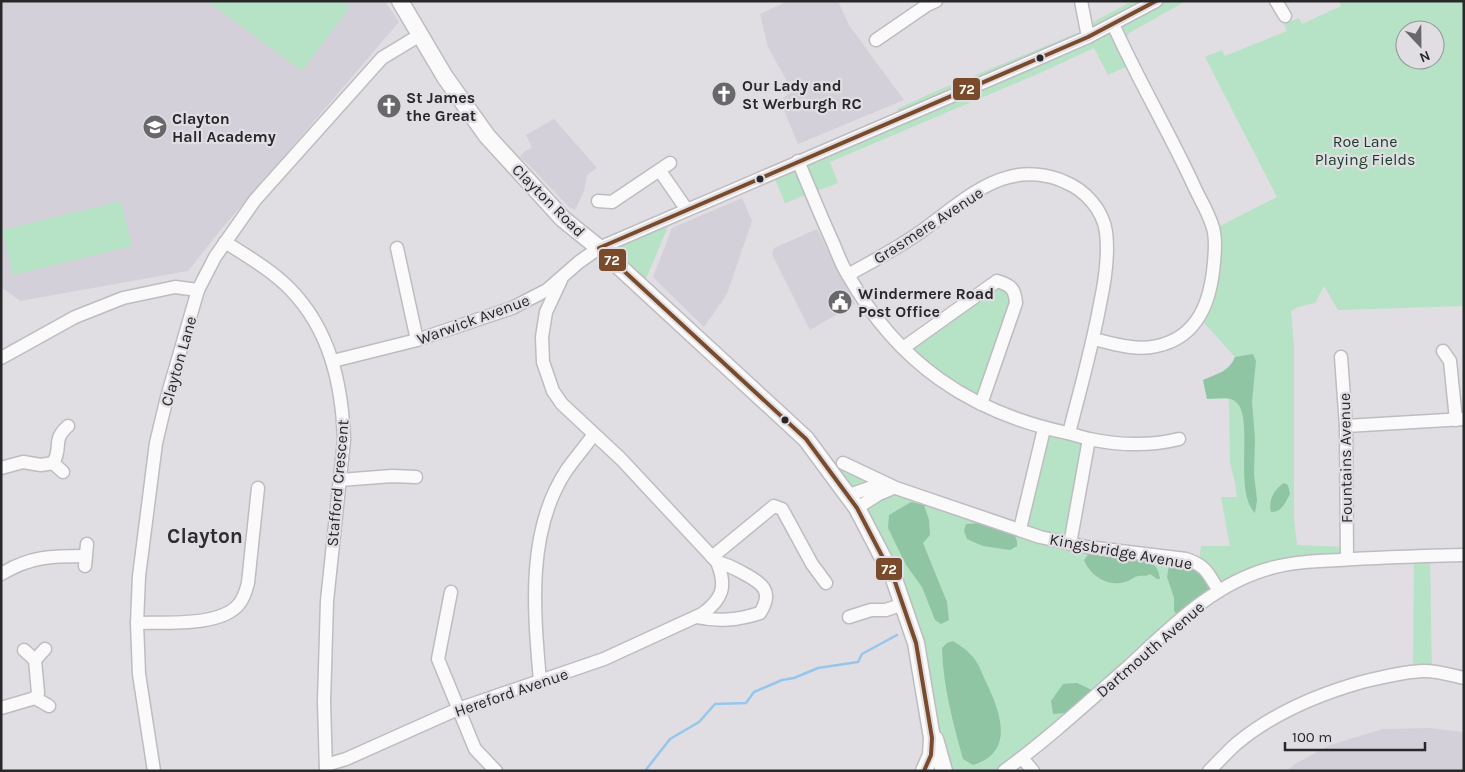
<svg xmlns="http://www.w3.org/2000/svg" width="1465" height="772" font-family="Karla,sans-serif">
	<rect width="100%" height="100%" fill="#e0dee2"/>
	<g fill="#d4d0d9">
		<polygon points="1,1 385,1 399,22 219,232 188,271 20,301 1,287"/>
		<polygon points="788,1 838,1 849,25 904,100 798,144 780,101 792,91 768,47 760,14"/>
		<polygon points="554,119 597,168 587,175 584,191 575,210 569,207 530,166 520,157 525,151 532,148 526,135"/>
		<polygon points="742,198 752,221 727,294 704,327 653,277 672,228"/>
		<polygon points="817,229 855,304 810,330 772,254 774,248"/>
		<polygon points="1428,728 1464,732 1464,771 1286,771 1295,764 1330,745 1383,729"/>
	</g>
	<g fill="#b6e2c5" fill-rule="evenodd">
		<polygon points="207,1 342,1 350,7 302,71"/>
		<polygon points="1132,1 1186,1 1129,33 1122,44 1132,64 1108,75 1094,48 1040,73 830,162 838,183 785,203 775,179 902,117 897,109 934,92 1087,29 1095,21"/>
		<path d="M1339 1H1464V306L1338 310 1324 286 1315 303 1298 307 1291 311 1294 346V519L1297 545 1347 547V559L1311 561 1219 591 1004 771H944L894 579 832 472 843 463 1020 529 1044 429 1089 439 1070 544 1199 562 1201 546H1230L1221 497H1237L1235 482 1230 463 1229 399H1207L1203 380C1216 374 1229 372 1235 357L1199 317 1207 301 1214 229 1277 197 1205 57 1222 50 1225 56 1287 31 1284 24 1299 18 1302 24 1341 6ZM1405 30H1435V60H1405Z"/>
		<polygon points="121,201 132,246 13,275 2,230"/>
		<polygon points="672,217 642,288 599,248"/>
		<polygon points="997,281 1015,292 981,404 903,348"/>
		<polygon points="1414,556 1430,558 1432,670 1413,672"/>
	</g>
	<g fill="#90c5a4">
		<path d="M1253 354 1256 361 1252 402 1255 438 1254 474 1257 500 1255 513C1233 491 1254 420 1237 403 1230 395 1216 399 1207 399L1203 380C1216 374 1229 372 1235 357Z"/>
		<path d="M1284 483 1288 485 1290 494C1285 503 1282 512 1271 512 1268 501 1274 489 1284 483Z"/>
		<polygon points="911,502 924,505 929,520 930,535 923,543 947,602 949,620 941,624 935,620 922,587 906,565 888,528 889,515"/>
		<polygon points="982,523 1014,533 1017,541 1017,546 1010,550 983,546 967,539 964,531 966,524"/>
		<path d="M1091 551C1112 553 1158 549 1160 579H1157L1150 574C1145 577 1144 575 1139 576 1134 576 1130 581 1125 582 1108 587 1090 576 1084 560Z"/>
		<polygon points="1181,562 1201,571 1211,591 1178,616 1174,611 1174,598 1167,577 1169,565"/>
		<path d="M953 641C959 645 966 649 971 655 978 661 982 674 986 682 1000 711 1016 752 973 765L963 759C953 723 943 686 942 648L947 643Z"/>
		<polygon points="1077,683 1092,690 1065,713 1053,714 1051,701 1063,684"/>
	</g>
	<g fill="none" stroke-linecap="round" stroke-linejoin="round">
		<polyline stroke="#97c6ec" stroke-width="2.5" points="645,771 670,739 699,722 715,704 746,703 754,692 782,680 794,678 818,668 858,662 862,654 897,635"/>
		<defs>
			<g id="minor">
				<polyline points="1081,1 1088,37"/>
				<polyline points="1276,1 1285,16"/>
				<polyline points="876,40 927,5 936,1"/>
				<path d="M798 161C810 189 821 217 834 245 838 255 842 266 848 275 898 363 969 412 1067 433 1075 435 1082 437 1089 439 1118 445 1151 446 1179 439"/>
				<polyline points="660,171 687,210"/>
				<polyline points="598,201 612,202 670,163"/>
				<path d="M225 242C247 256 271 270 290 289 330 330 342 384 344 440L327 601 324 702 326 771"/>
				<polyline points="397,248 417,340"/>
				<path d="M848 275C871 262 894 250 916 235 944 216 976 185 1009 177 1027 172 1048 174 1065 182 1085 190 1103 210 1106 232 1109 256 1105 281 1100 304 1092 348 1080 390 1069 433"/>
				<path d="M1094 339C1114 344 1136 351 1157 346 1199 337 1211 300 1214 262 1215 252 1216 238 1213 228 1209 213 1199 198 1193 184 1168 130 1137 78 1113 24"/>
				<path d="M903 348 997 281C1011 285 1015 289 1016 303L981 404"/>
				<polyline points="1443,351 1450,361 1456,420"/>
				<polyline points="1341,357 1346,426 1347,559"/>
				<polyline points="1,358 75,317 123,298 175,287 198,290"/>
				<polyline points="333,361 417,340 512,308 547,290 579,262 599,248 1033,61 1088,37 1156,1"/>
				<polyline points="1346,426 1464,419"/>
				<polyline points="53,463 63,472"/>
				<path d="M843 463 896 488 1040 537 1087 547 1186 559C1207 566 1208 574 1219 591"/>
				<path d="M1 468 23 462 41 465 53 463C63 447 51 441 68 426"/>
				<polyline points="340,480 392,476 416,477"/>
				<polyline points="849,495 875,486 890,487"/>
				<polyline points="857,508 879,494 891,489"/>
				<polyline points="1020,529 1044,429"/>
				<polyline points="1070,544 1089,439"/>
				<polyline points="712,557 774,506 782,509 812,564 826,583"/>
				<polyline points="85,566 87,544"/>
				<path d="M1 574C31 556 52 556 86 556"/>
				<polyline points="451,592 438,659 475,749 496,771"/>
				<path d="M696 617C719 622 738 620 760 613 774 591 762 583 743 573 734 568 727 564 717 562"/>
				<polyline points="849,617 871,610 886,610 903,604"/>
				<path d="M137 623C164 622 221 627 239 604 244 598 246 591 248 583L258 488"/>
				<polyline points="24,650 35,660 38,693 35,698"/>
				<polyline points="35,660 45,649"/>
				<path d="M540 681C534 612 526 532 566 471 575 458 585 447 594 434"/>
				<polyline points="1,708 35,698 49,706"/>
				<polyline points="1022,758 1033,771"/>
				<path d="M326 765 346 759 458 709 604 659 702 614C723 599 727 586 717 562L621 459 562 404 553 391 543 362 542 337 546 312 561 280"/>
				<polyline points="154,771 139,674 137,623 139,576 156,443 167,397 198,290 215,257 255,200 382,58 420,35"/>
				<path d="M1004 771C1048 739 1088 702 1129 666 1171 627 1214 583 1271 568 1293 562 1316 561 1339 560 1380 557 1422 556 1464 555"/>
				<path d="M1209 771C1218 762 1227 752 1236 744 1273 713 1316 695 1362 682 1382 677 1402 672 1422 671 1436 670 1450 675 1464 678"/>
			</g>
			<g id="major">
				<polyline points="400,1 445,77 487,136 563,219 599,248 806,439 857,508 894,579 916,643 932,738 931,755 924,771"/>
				<polyline points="935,739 944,771"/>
			</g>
		</defs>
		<use href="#minor" stroke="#bebcc0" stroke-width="15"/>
		<use href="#major" stroke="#bebcc0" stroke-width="19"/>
		<use href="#minor" stroke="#fafafb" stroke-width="12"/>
		<use href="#major" stroke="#fafafb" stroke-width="16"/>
		<defs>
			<polyline id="bus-1" points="924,771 931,755 932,738 916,643 894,579 857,508 806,439 599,248 1088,37 1156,1"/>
		</defs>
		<use href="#bus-1" stroke="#e0dde3" stroke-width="8"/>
		<use href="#bus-1" stroke="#7a4b2a" stroke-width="4"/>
	</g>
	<defs>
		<symbol id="church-disc" viewBox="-11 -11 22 22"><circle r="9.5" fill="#68676a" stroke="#e0dde3"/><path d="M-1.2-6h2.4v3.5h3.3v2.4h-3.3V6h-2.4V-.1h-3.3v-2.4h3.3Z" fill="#fff"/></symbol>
		<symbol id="school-disc" viewBox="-11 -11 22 22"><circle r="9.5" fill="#68676a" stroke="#e0dde3"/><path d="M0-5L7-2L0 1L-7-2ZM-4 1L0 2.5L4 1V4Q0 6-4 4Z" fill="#fff"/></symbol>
		<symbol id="civic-disc" viewBox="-11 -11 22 22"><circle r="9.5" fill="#68676a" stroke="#e0dde3"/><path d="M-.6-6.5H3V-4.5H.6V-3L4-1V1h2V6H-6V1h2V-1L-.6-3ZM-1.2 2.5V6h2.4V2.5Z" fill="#fff"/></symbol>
	</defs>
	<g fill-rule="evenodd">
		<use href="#church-disc" x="710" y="80" width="28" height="28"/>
		<use href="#church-disc" x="375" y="92" width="28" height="28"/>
		<use href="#school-disc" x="141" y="113" width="28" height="28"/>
		<use href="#civic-disc" x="826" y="288" width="28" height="28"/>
	</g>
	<g fill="#28272a" stroke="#e0dde3" stroke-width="2">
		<circle cx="1040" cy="58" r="4.5"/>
		<circle cx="760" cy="179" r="4.5"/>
		<circle cx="785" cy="420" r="4.5"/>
	</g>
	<g text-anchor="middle" stroke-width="4.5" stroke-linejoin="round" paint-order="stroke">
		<g font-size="16" font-weight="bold" fill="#28272a" stroke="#e0dde3" text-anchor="start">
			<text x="742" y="91">Our Lady and<tspan x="742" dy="18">St Werburgh RC</tspan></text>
			<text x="406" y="103">St James<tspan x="406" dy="18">the Great</tspan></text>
			<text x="172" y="124">Clayton<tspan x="172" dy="18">Hall Academy</tspan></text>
			<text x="858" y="299">Windermere Road<tspan x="858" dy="18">Post Office</tspan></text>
		</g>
		<g font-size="16" fill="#163e25" stroke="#e0dde3">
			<text x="1365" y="147">Roe Lane<tspan x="1365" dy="18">Playing Fields</tspan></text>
		</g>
		<g font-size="16" fill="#28272a" stroke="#e0dde3">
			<text transform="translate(549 200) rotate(45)" y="6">Clayton Road</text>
			<text transform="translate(928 225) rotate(-33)" y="6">Grasmere Avenue</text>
			<text transform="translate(473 319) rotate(-20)" y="6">Warwick Avenue</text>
			<text transform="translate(178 361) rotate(-74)" y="6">Clayton Lane</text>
			<text transform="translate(1345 458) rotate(-91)" y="6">Fountains Avenue</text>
			<text transform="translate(337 483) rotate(-85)" y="6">Stafford Crescent</text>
			<text transform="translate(1121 551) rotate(10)" y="6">Kingsbridge Avenue</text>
			<text transform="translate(1150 649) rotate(-41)" y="6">Dartmouth Avenue</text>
			<text transform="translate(511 692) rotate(-19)" y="6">Hereford Avenue</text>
		</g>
		<g font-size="21" font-weight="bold" fill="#2e2c30" stroke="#e0dde3">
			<text x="205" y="543">Clayton</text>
		</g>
	</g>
	<g stroke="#e0dde3" stroke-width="2">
		<rect x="952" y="77" width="29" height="24" rx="5" fill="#7a4b2a"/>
		<rect x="598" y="248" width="29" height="24" rx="5" fill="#7a4b2a"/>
		<rect x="875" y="557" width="28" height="24" rx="5" fill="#7a4b2a"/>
	</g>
	<g font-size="14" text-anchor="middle" font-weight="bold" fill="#fff">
		<text x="967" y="94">72</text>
		<text x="612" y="265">72</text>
		<text x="889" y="574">72</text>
	</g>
	<rect width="1465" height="772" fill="none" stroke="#28272a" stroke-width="5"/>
	<g transform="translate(1420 45) rotate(158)"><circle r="24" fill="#e0dde3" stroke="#969499"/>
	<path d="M0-4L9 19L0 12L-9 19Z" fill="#68676a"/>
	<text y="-8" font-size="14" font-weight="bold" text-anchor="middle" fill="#28272a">N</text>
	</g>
	<path d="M1285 742v8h140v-8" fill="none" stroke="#28272a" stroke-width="2.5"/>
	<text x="1292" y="742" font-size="15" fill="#28272a" stroke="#e0dde3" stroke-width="4" paint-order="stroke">100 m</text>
</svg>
